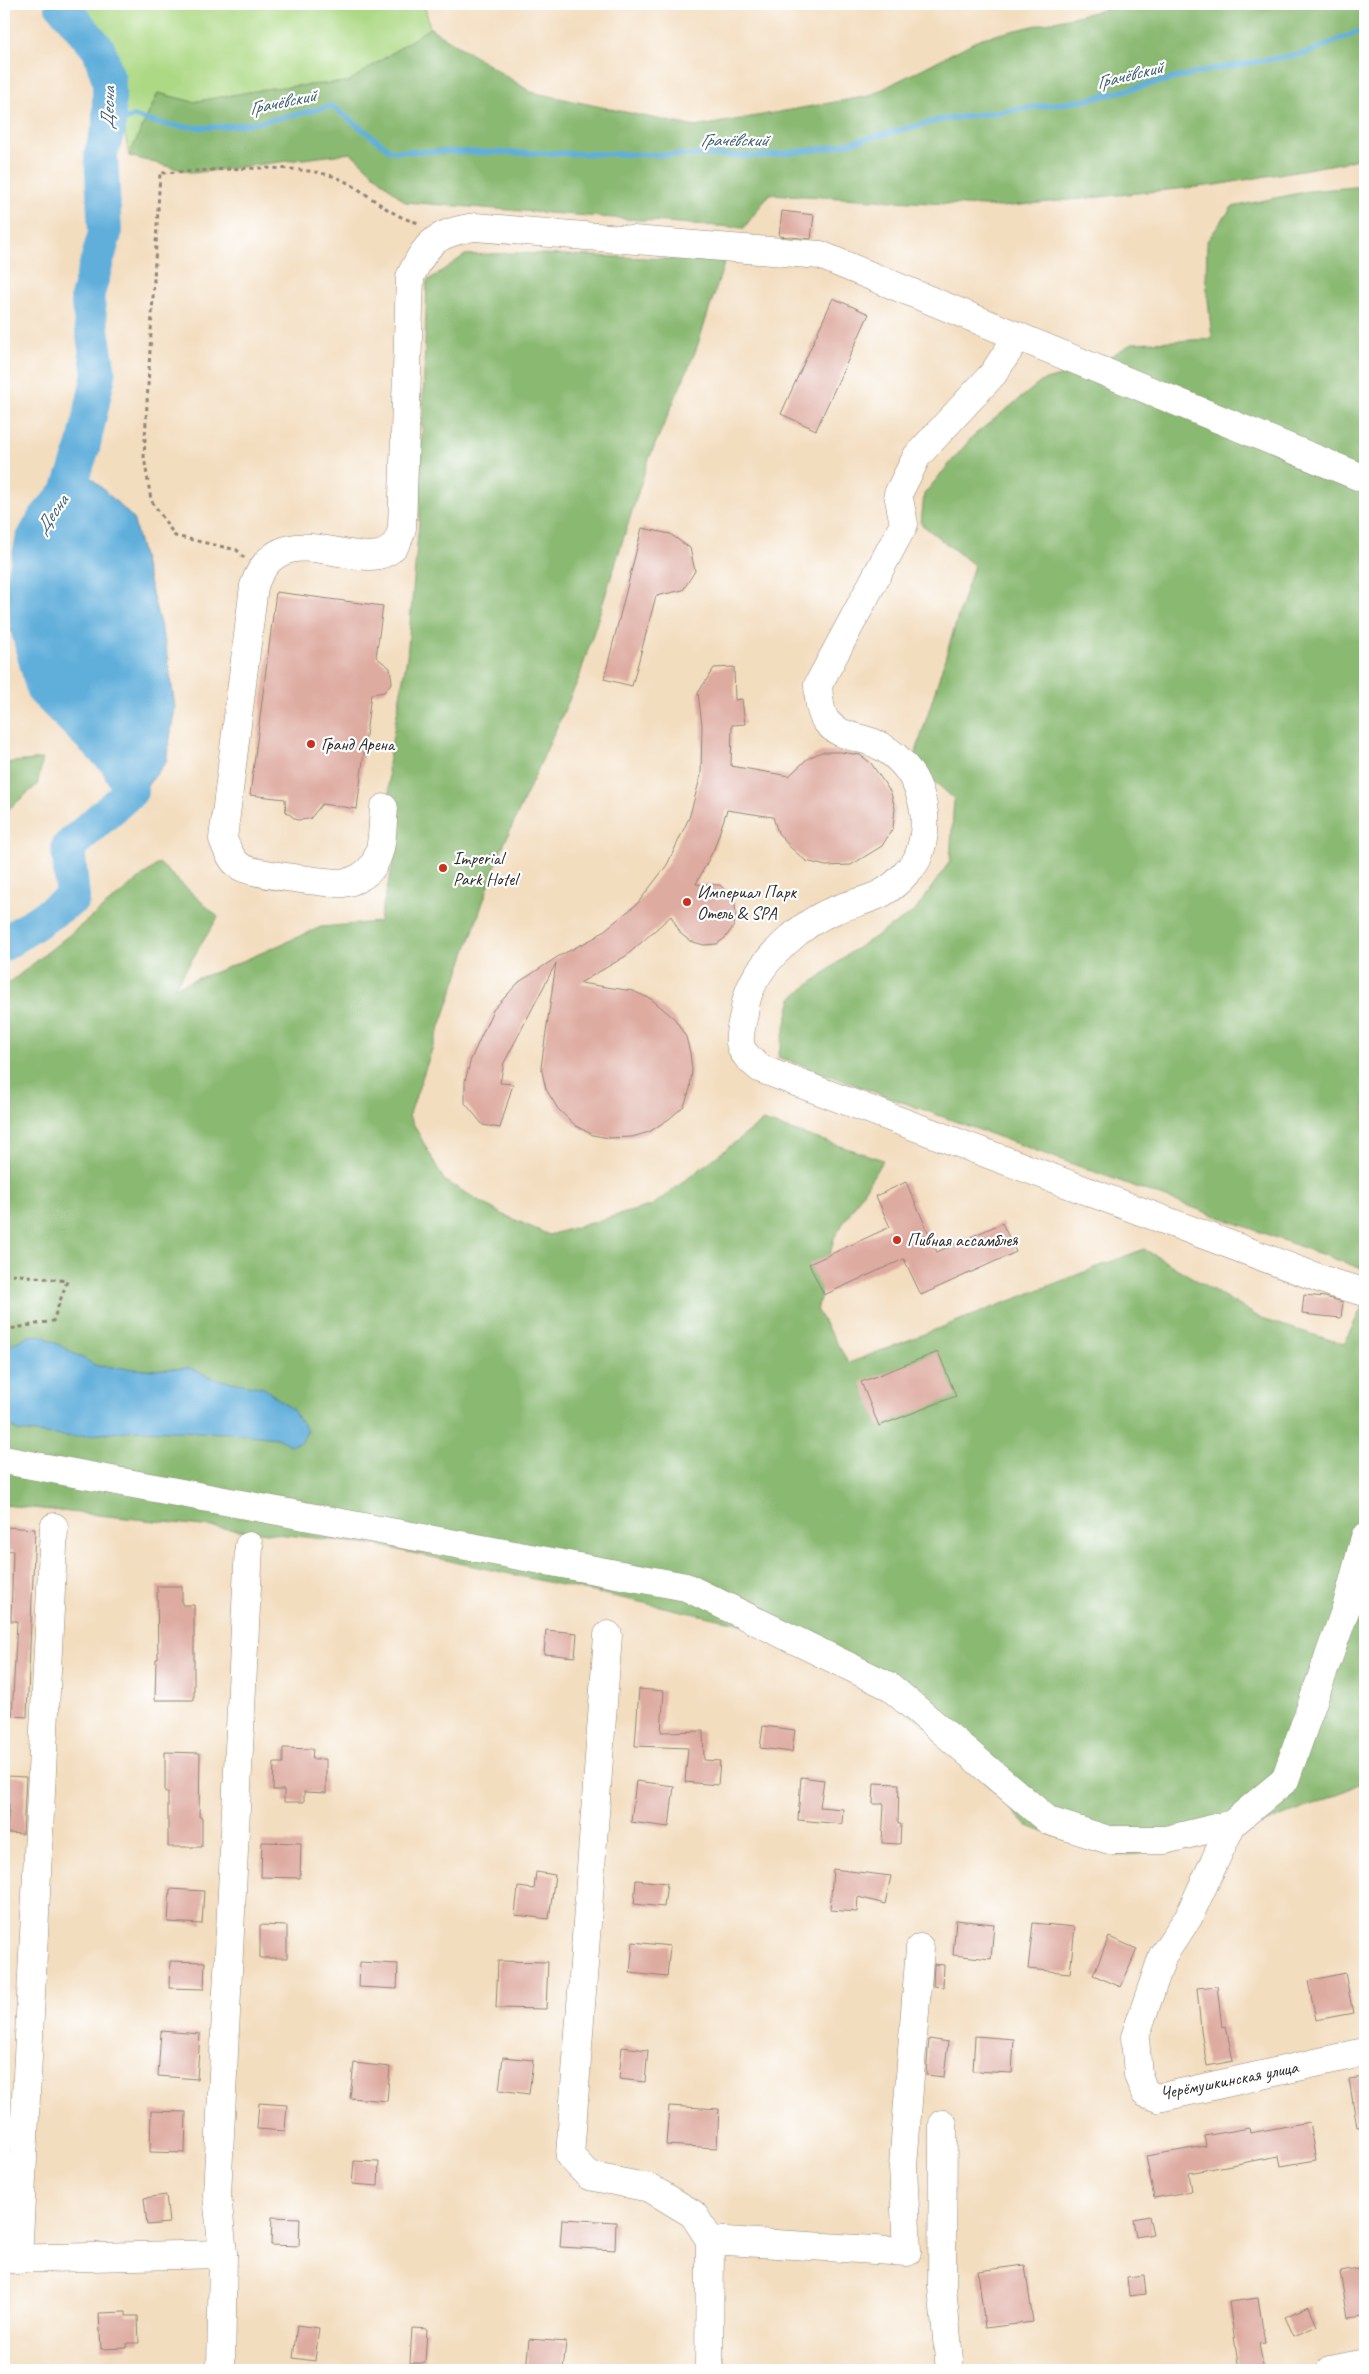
<svg xmlns="http://www.w3.org/2000/svg" width="1369" height="2374" font-family="Caveat,sans-serif">
	<rect width="100%" height="100%" fill="#fff"/>
	<filter id="ink" filterUnits="userSpaceOnUse"><feTurbulence type="fractalNoise" baseFrequency=".02" numOctaves="2"/><feDisplacementMap in="SourceGraphic" scale="10" xChannelSelector="R" yChannelSelector="G"/><feConvolveMatrix kernelMatrix="1 2 1 2 8 2 1 2 1" color-interpolation-filters="sRGB"/></filter>
	<filter id="wash" filterUnits="userSpaceOnUse"><feTurbulence type="fractalNoise" baseFrequency=".0096" numOctaves="4" result="noise"/><feDisplacementMap in="SourceGraphic" scale="20" xChannelSelector="R" yChannelSelector="G"/><feGaussianBlur stdDeviation="1.12" result="paint"/><feColorMatrix in="noise" values="0 0 0 0 0 0 0 0 0 0 0 0 0 0 0 0 0 1.4 0 .05"/><feComposite in="paint" operator="in"/></filter>
	<g filter="url(#wash)">
		<rect width="100%" height="100%" fill="#f3ddbf"/>
		<polygon fill="#add985" stroke="#6c8258" points="81,4 424,4 430,28 348,82 272,88 193,102 158,93 129,156 124,128 124,79 112,43"/>
		<g fill="#8ab972" stroke="#5a724e">
			<polygon points="1128,4 1365,4 1365,157 1341,163 1216,185 1001,207 769,194 744,228 405,202 351,153 193,173 129,156 158,93 193,102 272,88 348,82 430,28 531,92 695,127 869,96 982,38"/>
			<polygon points="1365,186 1365,1270 778,1057 792,998 851,952 915,911 950,861 954,799 913,762 974,565 921,524 924,494 973,436 1042,381 1090,368 1133,343 1212,339 1206,280 1207,241 1232,207 1309,191"/>
			<polygon points="515,253 725,261 696,350 648,461 579,678 500,853 409,1116 444,1180 500,1213 549,1235 653,1205 763,1121 883,1160 834,1238 817,1311 849,1363 1144,1249 1262,1319 1344,1344 1365,1301 1365,1781 1319,1803 1193,1849 1115,1856 1027,1826 946,1740 802,1637 371,1544 4,1505 4,987 159,863 218,917 175,987 231,966 321,927 379,922 393,864 388,764 407,657 419,523 427,281 465,255"/>
			<polygon points="43,759 37,785 4,813 4,763"/>
		</g>
		<g fill="#61afdb" stroke="#466d83">
			<polygon points="77,464 133,518 166,648 175,707 166,762 146,787 131,791 63,709 43,690 27,627 23,583 32,541"/>
			<polygon points="41,1335 97,1366 148,1370 190,1368 215,1379 264,1388 292,1409 307,1430 302,1442 290,1445 277,1438 229,1433 137,1430 74,1437 17,1431 4,1419 4,1348 28,1336"/>
		</g>
		<g fill="none" stroke-linecap="round" stroke-linejoin="round">
			<path stroke="#61afdb" stroke-width="5.5" d="M109 127 134 116C198 140 268 121 332 106L391 151 763 156 829 148 940 120 1086 100 1213 69 1307 53 1365 29"/>
			<polyline stroke="#61afdb" stroke-width="34" points="4,944 73,898 68,847 131,791 116,762 43,690 27,627 23,583 32,541 44,519 68,491 83,448 99,374 87,297 105,233 101,153 109,127 109,81 99,50 61,4"/>
		</g>
		<g id="blocks">
			<g fill="#deaba0">
				<polygon points="782,211 814,215 811,239 779,236"/>
				<polygon points="833,298 869,314 816,430 781,414"/>
				<polygon points="642,528 670,534 690,548 695,571 683,590 656,596 632,686 604,679"/>
				<polygon points="276,592 383,606 376,657 390,668 392,682 384,692 371,694 357,809 322,804 310,819 297,820 286,812 285,799 250,795"/>
				<polygon points="734,667 735,700 742,699 745,724 732,725 731,766 789,776 807,759 821,752 841,752 860,755 871,763 891,793 895,809 893,828 882,846 851,865 826,866 806,861 790,847 778,833 773,817 727,810 714,849 696,884 720,885 734,899 736,913 734,926 725,938 717,944 704,945 690,941 681,934 671,916 626,956 580,983 633,991 651,999 675,1019 686,1037 690,1053 692,1070 690,1089 684,1106 669,1119 649,1132 632,1137 609,1138 593,1135 576,1126 558,1109 546,1089 541,1067 556,963 504,1063 500,1083 513,1084 500,1128 483,1125 465,1103 465,1081 471,1059 493,1010 519,982 559,956 596,937 637,904 667,865 689,818 701,775 702,725 698,693 714,668"/>
				<polygon points="906,1182 937,1252 1002,1223 1016,1252 921,1295 904,1259 824,1295 809,1264 890,1227 876,1196"/>
				<polygon points="1304,1295 1325,1297 1343,1302 1341,1318 1302,1314"/>
				<polygon points="938,1352 956,1396 879,1426 861,1382"/>
				<polygon points="4,1527 35,1529 27,1717 12,1716 17,1621 11,1621 13,1551 4,1550"/>
				<polygon points="157,1586 182,1586 182,1605 194,1605 194,1700 155,1700 156,1659 158,1659"/>
				<polygon points="546,1630 577,1633 575,1657 544,1654"/>
				<polygon points="639,1689 664,1691 661,1732 703,1731 704,1760 720,1761 718,1785 685,1782 688,1748 635,1746"/>
				<polygon points="763,1726 795,1730 792,1752 760,1748"/>
				<polygon points="283,1748 313,1749 312,1759 326,1759 326,1793 304,1792 304,1802 284,1802 284,1790 273,1790 274,1763 283,1763"/>
				<polygon points="165,1752 200,1753 199,1817 202,1817 202,1847 168,1847 168,1792 165,1792"/>
				<polygon points="7,1776 26,1777 23,1834 7,1833 9,1804 6,1804"/>
				<polygon points="801,1777 824,1780 820,1807 843,1809 842,1824 798,1820"/>
				<polygon points="636,1781 674,1786 669,1827 631,1822"/>
				<polygon points="874,1783 899,1784 898,1824 901,1824 900,1844 882,1843 884,1804 873,1804"/>
				<polygon points="262,1842 301,1843 300,1878 261,1877"/>
				<polygon points="833,1869 891,1876 885,1904 858,1897 857,1912 830,1910"/>
				<polygon points="536,1872 555,1875 549,1919 515,1915 518,1887 534,1889"/>
				<polygon points="636,1880 667,1883 664,1907 634,1904"/>
				<polygon points="170,1889 204,1891 202,1924 168,1922"/>
				<polygon points="956,1920 994,1924 991,1959 953,1955"/>
				<polygon points="1033,1923 1075,1927 1070,1973 1028,1969"/>
				<polygon points="260,1925 287,1926 287,1958 260,1958"/>
				<polygon points="1109,1937 1137,1949 1121,1987 1093,1975"/>
				<polygon points="633,1942 670,1946 667,1977 630,1973"/>
				<polygon points="170,1961 205,1962 204,1989 169,1988"/>
				<polygon points="498,1961 548,1962 546,2009 496,2008"/>
				<polygon points="360,1962 398,1964 397,1989 359,1987"/>
				<polygon points="934,1964 944,1965 943,1987 933,1986"/>
				<polygon points="1345,1973 1353,2013 1316,2020 1308,1981"/>
				<polygon points="1217,1986 1222,2027 1226,2026 1233,2061 1207,2066 1201,2030 1197,1988"/>
				<polygon points="161,2031 200,2034 197,2079 158,2076"/>
				<polygon points="975,2036 1014,2039 1012,2073 973,2071"/>
				<polygon points="929,2039 948,2042 944,2077 926,2075"/>
				<polygon points="622,2047 648,2050 645,2082 619,2079"/>
				<polygon points="503,2057 533,2060 529,2094 499,2090"/>
				<polygon points="354,2063 390,2067 387,2101 350,2098"/>
				<polygon points="1365,2077 1365,2126 1357,2127 1349,2079"/>
				<polygon points="259,2103 287,2105 285,2131 257,2129"/>
				<polygon points="669,2106 719,2109 717,2148 666,2145"/>
				<polygon points="151,2111 186,2112 185,2153 150,2152"/>
				<polygon points="1309,2122 1316,2160 1281,2166 1279,2156 1189,2173 1192,2191 1154,2198 1146,2156 1206,2146 1204,2136 1249,2128 1250,2133"/>
				<polygon points="354,2161 379,2162 378,2186 352,2184"/>
				<polygon points="166,2195 169,2223 147,2225 144,2198"/>
				<polygon points="1149,2216 1153,2234 1136,2237 1133,2219"/>
				<polygon points="272,2217 300,2218 299,2246 271,2245"/>
				<polygon points="562,2219 616,2222 615,2250 560,2247"/>
				<polygon points="1025,2265 1033,2322 985,2328 978,2271"/>
				<polygon points="1365,2268 1365,2316 1348,2318 1340,2272"/>
				<polygon points="1144,2275 1146,2294 1129,2296 1127,2277"/>
				<polygon points="1258,2298 1265,2343 1259,2344 1264,2370 1239,2370 1229,2302"/>
				<polygon points="1309,2306 1317,2326 1294,2336 1285,2317"/>
				<polygon points="126,2312 126,2316 138,2316 139,2343 127,2343 127,2348 101,2349 99,2313"/>
				<polygon points="297,2325 319,2328 315,2361 293,2358"/>
				<polygon points="412,2328 427,2329 425,2363 410,2363"/>
				<polygon points="529,2339 566,2342 563,2370 526,2370"/>
			</g>
		</g>
	</g>
	<g filter="url(#ink)">
		<use href="#blocks" fill-opacity="0" stroke="#8f8475" stroke-width="1"/>
		<g fill="none" stroke-linecap="round" stroke-linejoin="round">
			<defs>
				<g id="minor">
					<path d="M1018 336 993 374 917 456 898 494 904 524 818 685C819 697 819 711 826 721 839 737 857 736 874 743 918 762 935 813 918 857 916 863 911 868 907 872 883 900 866 898 835 910 803 922 761 960 749 992 746 999 745 1007 744 1014 737 1044 736 1049 761 1069L1335 1284 1365 1292"/>
					<path d="M384 808C382 826 384 851 372 867 366 875 354 882 343 883 328 883 252 874 241 867 231 861 227 849 223 839L254 586C284 497 386 601 402 528L410 277C427 242 436 233 475 227L820 255 1365 479"/>
					<polyline points="4,1460 686,1587 889,1686 1049,1821 1109,1840 1165,1840 1232,1824 1285,1780 1346,1608 1365,1537"/>
					<polyline points="608,1635 570,2156 589,2176 650,2188 693,2214 710,2240 709,2370"/>
					<polyline points="1232,1824 1188,1918 1163,1955 1135,2037 1138,2075 1145,2093 1158,2098 1365,2052"/>
					<polyline points="943,2124 942,2287 950,2370"/>
					<polyline points="710,2240 907,2252 903,2166 920,1948"/>
					<polyline points="4,2259 223,2254"/>
					<polyline points="18,2260 54,1527"/>
					<polyline points="221,2370 223,2254 217,2195 249,1546"/>
					<polyline points="1331,2370 1365,2363"/>
				</g>
			</defs>
			<use href="#minor" stroke="#8f8475" stroke-width="29"/>
			<g stroke="#8f8475" stroke-width="3" stroke-dasharray="4 4" stroke-linecap="butt">
				<path d="M244 558 237 550 175 536 151 500 144 457 160 173C211 171 279 162 329 175 362 184 386 217 420 223"/>
				<polyline points="4,1273 67,1281 53,1321 4,1330"/>
			</g>
			<use href="#minor" stroke="#fff" stroke-width="28"/>
		</g>
	</g>
	<g fill="#c8321e" stroke="#fff" stroke-width="2">
		<circle cx="311" cy="744" r="5"/>
		<circle cx="443" cy="868" r="5"/>
		<circle cx="687" cy="902" r="5"/>
		<circle cx="897" cy="1240" r="5"/>
	</g>
	<g text-anchor="middle" stroke-width="4.5" stroke-linejoin="round" paint-order="stroke">
		<g font-size="18" fill="#2b2b2b" stroke="#fff" text-anchor="start">
			<text x="321" y="750">Гранд Арена</text>
			<text x="453" y="864">Imperial<tspan x="453" dy="21">Park Hotel</tspan></text>
			<text x="697" y="898">Империал Парк<tspan x="697" dy="21">Отель &amp; SPA</tspan></text>
			<text x="907" y="1246">Пивная ассамблея</text>
		</g>
		<g font-size="18" fill="#2b2b2b" stroke="#fff">
			<text transform="translate(1229 2080) rotate(-11)" y="6">Черёмушкинская улица</text>
		</g>
		<g font-size="19" font-style="italic" fill="#416071" stroke="#fff">
			<text transform="translate(1129 74) rotate(-14)" y="7">Грачёвский</text>
			<text transform="translate(282 101) rotate(-12)" y="7">Грачёвский</text>
			<text transform="translate(107 108) rotate(-88)" y="7">Десна</text>
			<text x="734" y="146">Грачёвский</text>
			<text transform="translate(51 514) rotate(-55)" y="7">Десна</text>
		</g>
	</g>
	<rect width="1369" height="2374" fill="none" stroke="#fff" stroke-width="20"/>
</svg>
